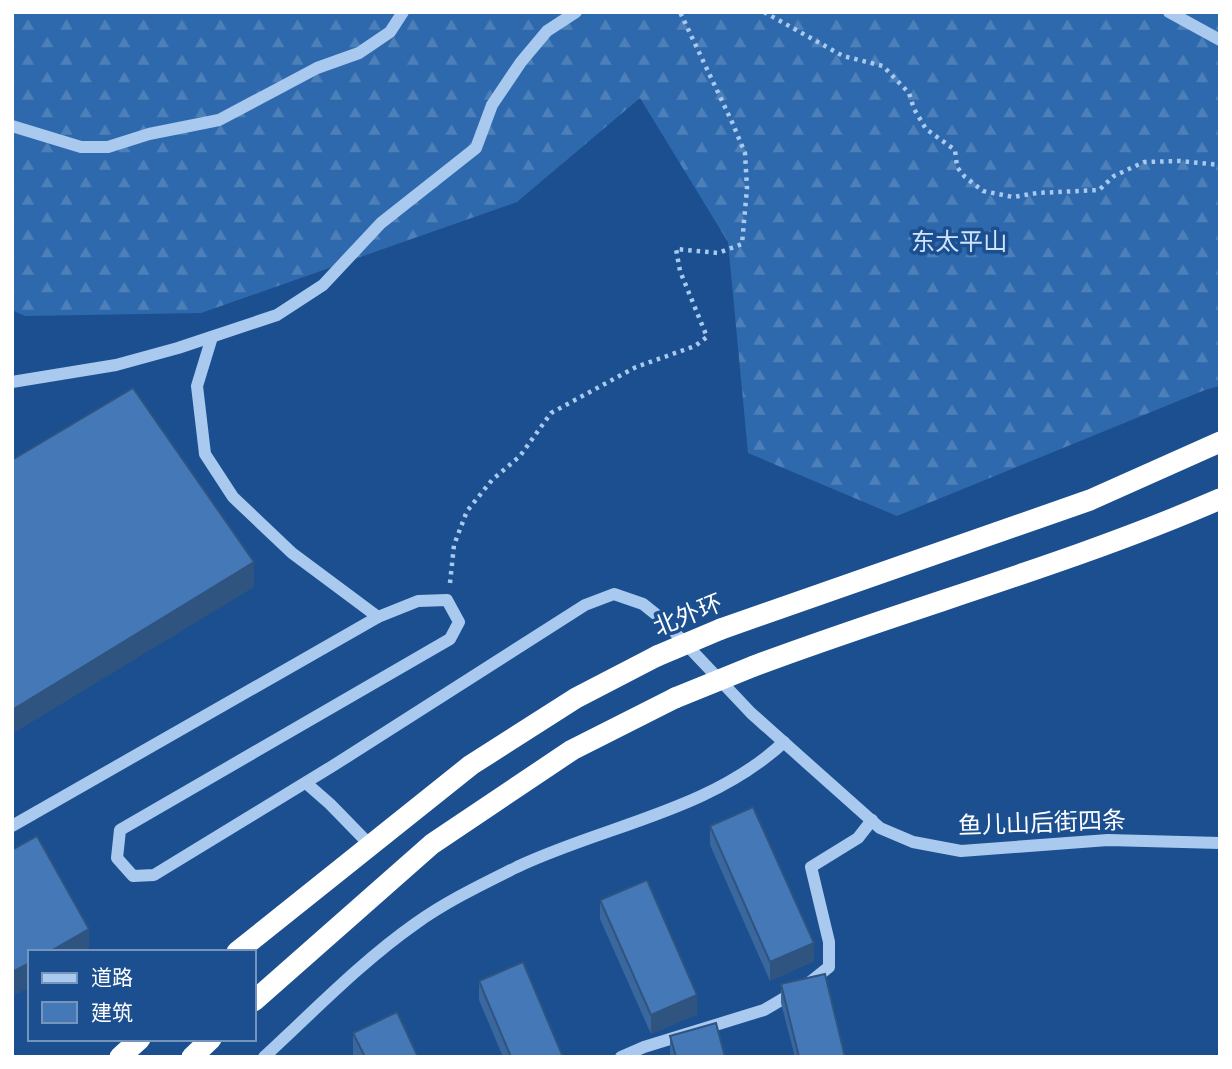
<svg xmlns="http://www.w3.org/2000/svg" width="1232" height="1069" font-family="'Noto Sans','Noto Sans SC',sans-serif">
	<defs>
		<pattern id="forest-firs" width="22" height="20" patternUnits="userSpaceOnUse" patternTransform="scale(1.75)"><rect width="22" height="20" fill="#2e69ad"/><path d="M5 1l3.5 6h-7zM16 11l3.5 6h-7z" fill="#4d80b9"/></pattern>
	</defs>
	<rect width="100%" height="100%" fill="#1b4f8f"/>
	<polygon fill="url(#forest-firs)" points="12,12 1220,12 1220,386 1205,390 897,516 748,453 728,242 640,98 517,202 201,313 25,316 12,310"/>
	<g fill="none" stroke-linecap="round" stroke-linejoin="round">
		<g stroke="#a9c9ee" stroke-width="4.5" stroke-dasharray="3.5 5" stroke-linecap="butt">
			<polyline points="764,12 843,56 883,66 909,93 914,109 926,129 955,150 957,167 965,177 983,191 1013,197 1037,193 1099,190 1114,176 1144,162 1180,161 1220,165"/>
			<polyline points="450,583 454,545 467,511 492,480 520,456 551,413 636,367 695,346 707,337 680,271 676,249 718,253 742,244 747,188 745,153 732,122 680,12"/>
		</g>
		<g stroke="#a9c9ee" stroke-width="12">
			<polyline points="1169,12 1220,40"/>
			<polyline points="12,126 81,147 108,147 149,134 219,120 317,68 359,53 390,32 403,12"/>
			<polyline points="212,337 197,386 205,454 233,497 292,553 378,617"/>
			<polyline points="12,382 116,365 178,348 277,315 323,285 381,223 476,148 492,105 521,62 547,31 576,12"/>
			<polyline points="306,783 330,804 369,844"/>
			<polyline points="12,826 378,617 418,601 447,600 459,622 450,639 120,830 117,858 133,876 154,875 331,767 585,605 614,594 643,604 663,620 751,713 807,763 880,828 913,842 961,851 1108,840 1220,843"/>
			<polyline points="809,983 829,967 829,942 811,867 858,838 872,820"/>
			<path d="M264 1057C313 1012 361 962 415 924 447 901 483 884 517 867 606 825 710 811 784 742"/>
			<polyline points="621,1057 644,1047 764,1010 793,993"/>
		</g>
		<g stroke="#fff" stroke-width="21">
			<polyline points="721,629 1090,500 1220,442"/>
			<path d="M754 666C908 608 1068 565 1220 499"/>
			<polyline points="237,952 471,765 576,698 657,656"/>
			<polyline points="254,1001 432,844 572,750 675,698"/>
			<polyline points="120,1057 140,1039"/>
			<polyline points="192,1057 211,1039"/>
		</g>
		<g stroke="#fff" stroke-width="21">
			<polyline points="657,656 721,629"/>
			<polyline points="675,698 754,666"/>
		</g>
	</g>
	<g fill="#3a679d">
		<polygon points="710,826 814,961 770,981 710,845"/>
		<polygon points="600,900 697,1014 651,1034 600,919"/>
		<polygon points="479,981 563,1057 503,1057 479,1000"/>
		<polygon points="781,984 845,1057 795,1057 781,1003"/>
		<polygon points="353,1033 418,1057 353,1057"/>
		<polygon points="670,1036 725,1057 670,1057"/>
	</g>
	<g fill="#305480">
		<polygon points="254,562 254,587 12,734 12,710"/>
		<polygon points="89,929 89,952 49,952"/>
		<polygon points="814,943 814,961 770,981 770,962"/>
		<polygon points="30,963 30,987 12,997 12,972"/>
		<polygon points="697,995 697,1014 651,1034 651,1015"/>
	</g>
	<g fill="#4478b7" stroke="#305480" stroke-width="2">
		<polygon points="133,388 254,562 12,710 12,460"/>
		<polygon points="753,807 814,943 770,962 710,826"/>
		<polygon points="37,836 89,929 49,952 30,952 30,963 12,972 12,850"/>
		<polygon points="647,880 697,995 651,1015 600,900"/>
		<polygon points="523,962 563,1057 511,1057 479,981"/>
		<polygon points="825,974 845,1057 799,1057 781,984"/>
		<polygon points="397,1012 418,1057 365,1057 353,1033"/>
		<polygon points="716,1023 725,1057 676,1057 670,1036"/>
	</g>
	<g text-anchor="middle" stroke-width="7" stroke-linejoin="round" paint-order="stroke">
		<g font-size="24" fill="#cfe3fa" stroke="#1b4f8f">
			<text x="959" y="250">东太平山</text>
		</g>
		<g font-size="24" fill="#fff" stroke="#1b4f8f">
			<text transform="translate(688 615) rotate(-22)" y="8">北外环</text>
			<text transform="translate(1042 823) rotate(-2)" y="8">鱼儿山后街四条</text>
		</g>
	</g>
	<rect width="1232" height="1069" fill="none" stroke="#ffffff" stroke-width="28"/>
	<rect x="28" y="950" width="228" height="91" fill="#1b4f8f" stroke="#7695bc" stroke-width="2"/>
	<rect x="42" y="973" width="35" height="10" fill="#a9c9ee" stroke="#7695bc" stroke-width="2"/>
	<text x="91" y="985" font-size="21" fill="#ffffff">道路</text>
	<rect x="42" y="1002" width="35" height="21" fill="#4478b7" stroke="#7695bc" stroke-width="2"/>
	<text x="91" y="1020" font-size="21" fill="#ffffff">建筑</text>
</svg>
